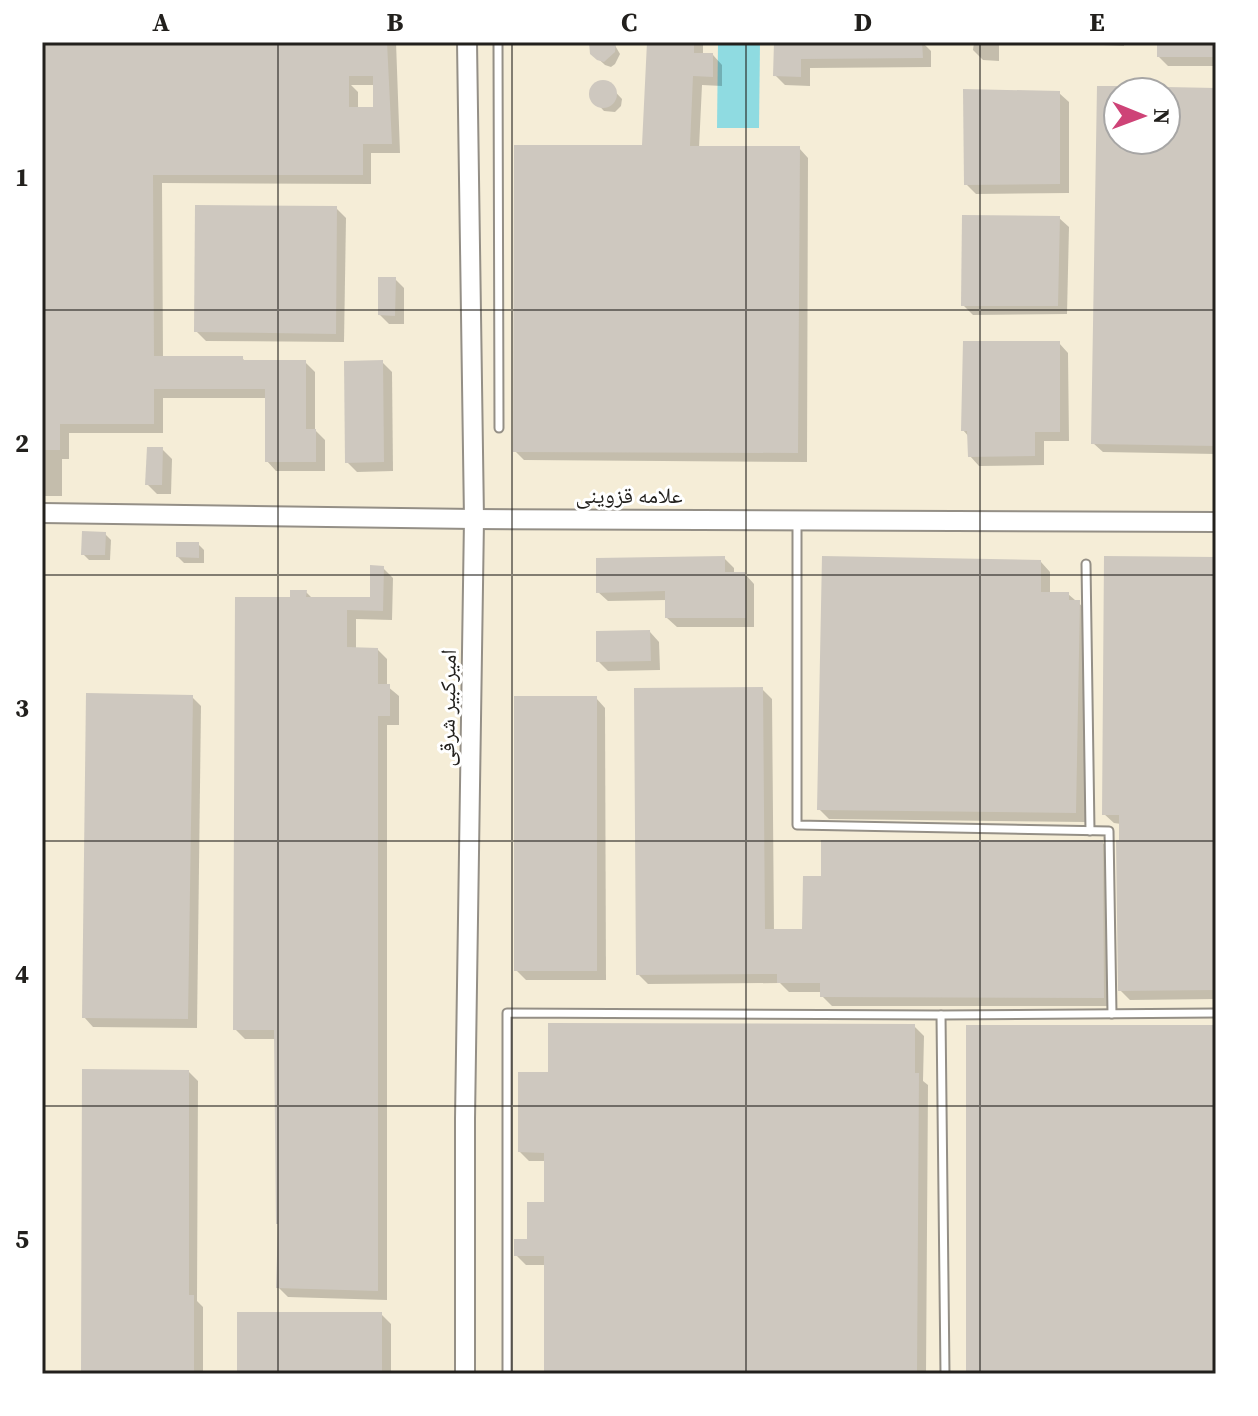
<svg xmlns="http://www.w3.org/2000/svg" width="1258" height="1416" font-family="'Source Serif 4','Noto Naskh Arabic',serif">
	<rect width="100%" height="100%" fill="#fcf6ed"/>
	<path fill="#f5edd7" fill-rule="evenodd" d="M42 42H1216V1374H42ZM1118 92H1166V140H1118Z"/>
	<polygon fill="#8fdbe1" points="718,42 760,42 759,128 717,128"/>
	<g fill="#0003" fill-rule="evenodd">
		<path d="M47 42H327V82L349 83 342 76 343 42H396L400 153H371V184L162 183 163 358H242L246 362H305L315 372V430L325 440V471H276L267 461V398H163V433H69V459H62V496H42V199H46ZM351 85H375V109H358V92Z"/>
		<polygon points="593,42 613,42 620,54 615,64 611,67 605,65 592,53"/>
		<polygon points="649,42 703,42 703,55 713,55 722,65 722,86 702,85 699,148 799,148 808,158 807,462 524,460 515,451 644,147"/>
		<polygon points="776,42 922,42 931,51 931,67 810,68 810,86 785,85 775,75"/>
		<polygon points="974,42 999,42 999,61 983,60 973,50"/>
		<polygon points="1040,42 1124,42 1124,46"/>
		<polygon points="1159,42 1216,42 1216,66 1168,66 1159,57"/>
		<polygon points="602,82 607,83 622,99 621,106 615,112 604,111 592,98 592,90"/>
		<path d="M1099 88 1216 90V454L1103 452 1093 443ZM1118 92H1166V140H1118Z"/>
		<polygon points="1059,93 1069,102 1069,193 976,194 966,184"/>
		<polygon points="336,208 346,218 344,342 206,341 196,331"/>
		<polygon points="1059,218 1069,227 1067,314 973,315 963,305"/>
		<polygon points="395,279 404,288 404,324 389,324 380,315"/>
		<polygon points="1059,343 1068,353 1069,441 1044,441 1044,465 979,466 970,456 969,437 963,430"/>
		<polygon points="382,362 392,372 393,471 357,472 347,462"/>
		<polygon points="162,449 172,459 171,494 157,494 147,484"/>
		<polygon points="105,534 111,540 110,560 89,560 83,554"/>
		<polygon points="198,544 204,550 204,563 184,563 178,557"/>
		<polygon points="724,558 734,568 734,574 745,574 754,584 754,627 677,627 667,618 667,600 608,601 598,592"/>
		<polygon points="1216,559 1216,999 1130,1000 1120,990 1121,824 1114,823 1104,814"/>
		<polygon points="1041,562 1050,572 1050,594 1068,594 1089,612 1085,822 829,819 819,809"/>
		<polygon points="383,568 393,578 392,620 356,619 356,649 378,650 387,659 387,686 399,696 399,725 387,725 387,1300 288,1297 278,1287 280,1225 277,1039 245,1039 235,1029 292,599 306,592 313,599 372,599"/>
		<polygon points="650,632 659,642 660,670 608,671 598,661"/>
		<polygon points="762,689 772,699 774,931 804,931 823,878 1102,842 1111,852 1113,1006 832,1006 822,996 822,992 789,992 780,983 648,984 638,974"/>
		<polygon points="192,697 201,706 197,1028 93,1027 84,1017"/>
		<polygon points="42,698 44,699 44,730 42,730"/>
		<polygon points="596,698 605,708 606,980 526,980 516,970"/>
		<polygon points="914,1026 924,1036 923,1081 928,1085 926,1374 546,1374 546,1265 526,1265 516,1255 529,1241 546,1204 546,1161 529,1161 520,1152 550,1074"/>
		<polygon points="1216,1027 1216,1374 970,1374 968,1372"/>
		<polygon points="189,1072 198,1081 197,1301 203,1307 203,1374 83,1374"/>
		<polygon points="381,1314 391,1324 391,1374 239,1374"/>
	</g>
	<g fill="#cec8bf" fill-rule="evenodd">
		<path d="M45 42H387L392 144H363V175H153L154 356H243V360H306V429H316V462H265V389H154V424H60V450H42V197H45ZM349 76H373V107H349Z"/>
		<polygon points="589,42 616,42 615,52 604,62 597,60 590,54"/>
		<polygon points="647,42 694,42 694,53 713,53 713,77 693,76 690,146 800,146 798,453 513,452 514,145 642,145"/>
		<polygon points="774,42 922,42 923,58 801,59 801,77 773,76"/>
		<rect x="1157" y="42" width="59" height="15"/>
		<circle cx="603" cy="94" r="14"/>
		<polygon points="1097,86 1118,86 1118,140 1166,140 1166,87 1216,88 1216,446 1091,444"/>
		<polygon points="963,89 1060,91 1060,184 964,185"/>
		<polygon points="195,205 337,206 336,334 194,332"/>
		<polygon points="962,215 1060,216 1058,306 961,306"/>
		<polygon points="378,277 396,277 395,316 378,315"/>
		<polygon points="963,341 1060,341 1060,432 1035,432 1035,456 968,457 967,431 961,431"/>
		<polygon points="383,360 384,462 345,463 344,361"/>
		<polygon points="147,447 163,447 162,485 145,485"/>
		<polygon points="82,531 106,532 105,555 81,555"/>
		<polygon points="176,542 199,542 199,558 176,557"/>
		<polygon points="725,556 725,572 745,572 746,618 665,618 665,591 596,593 596,558"/>
		<polygon points="822,556 1041,560 1041,592 1069,592 1069,600 1080,600 1076,813 817,810"/>
		<polygon points="1104,556 1216,557 1216,990 1118,991 1116,840 1119,840 1119,815 1102,815"/>
		<polygon points="370,565 384,566 383,611 347,610 347,647 378,648 378,684 390,684 390,716 378,716 378,1291 276,1288 278,1224 276,1224 274,1030 233,1030 235,597 290,597 290,590 307,590 306,597 370,597"/>
		<polygon points="650,630 651,661 596,662 596,631"/>
		<polygon points="763,687 765,929 802,929 803,876 821,876 821,840 1103,840 1104,998 820,997 820,983 777,983 777,974 636,975 634,688"/>
		<polygon points="86,693 193,695 188,1019 82,1018"/>
		<rect x="514" y="696" width="83" height="275"/>
		<polygon points="548,1023 915,1024 915,1073 919,1073 917,1374 544,1374 544,1256 514,1256 514,1239 527,1239 527,1202 544,1202 544,1153 518,1152 518,1072 548,1072"/>
		<polygon points="966,1025 1216,1025 1216,1374 966,1373"/>
		<polygon points="82,1069 189,1070 189,1295 194,1295 194,1374 81,1374"/>
		<rect x="237" y="1312" width="145" height="62"/>
	</g>
	<g fill="none" stroke-linecap="round" stroke-linejoin="round">
		<defs>
			<g id="service">
				<polyline points="498,42 499,428"/>
				<polyline points="797,522 797,825 1109,831 1112,1014"/>
				<polyline points="1086,564 1090,831"/>
				<polyline points="941,1015 1216,1013"/>
				<polyline points="507,1374 507,1013 941,1015 945,1374"/>
			</g>
			<g id="tertiary">
				<polyline points="42,513 474,519 1216,522"/>
				<polyline points="465,1374 465,1119 474,519 467,42"/>
			</g>
		</defs>
		<use href="#service" stroke="#948f86" stroke-width="11"/>
		<use href="#tertiary" stroke="#948f86" stroke-width="22"/>
		<use href="#service" stroke="#fff" stroke-width="7"/>
		<use href="#tertiary" stroke="#fff" stroke-width="18"/>
	</g>
	<path fill="none" stroke="#22201d" stroke-width="2" stroke-opacity="0.55" d="M278 42V1374M512 42V1374M746 42V1374M980 42V1374M42 310H1216M42 575H1216M42 841H1216M42 1106H1216"/>
	<g text-anchor="middle" stroke-width="6" stroke-linejoin="round" paint-order="stroke">
		<g font-size="22" fill="#22201d" stroke="#fff">
			<text x="629" y="503">علامه قزوینی</text>
			<text transform="translate(447 708) rotate(-89)" y="8">امیرکبیر شرقی</text>
		</g>
	</g>
	<rect width="1258" height="1416" fill="none" stroke="#ffffff" stroke-width="88"/>
	<g transform="translate(1142 116) rotate(91)"><circle r="38" fill="#ffffff" stroke="#a7a6a5" stroke-width="2"/>
	<path d="M0-6L14 30L0 20L-14 30Z" fill="#ce4377"/>
	<text y="-12" font-size="22" font-weight="bold" text-anchor="middle" fill="#22201d">N</text>
	</g>
	<rect x="44" y="44" width="1170" height="1328" fill="none" stroke="#22201d" stroke-width="3"/>
	<g font-size="26" text-anchor="middle" font-weight="bold" fill="#22201d">
		<text x="161" y="31">A</text>
		<text x="395" y="31">B</text>
		<text x="629" y="31">C</text>
		<text x="863" y="31">D</text>
		<text x="1097" y="31">E</text>
		<text x="22" y="186">1</text>
		<text x="22" y="452">2</text>
		<text x="22" y="717">3</text>
		<text x="22" y="983">4</text>
		<text x="22" y="1248">5</text>
	</g>
</svg>
